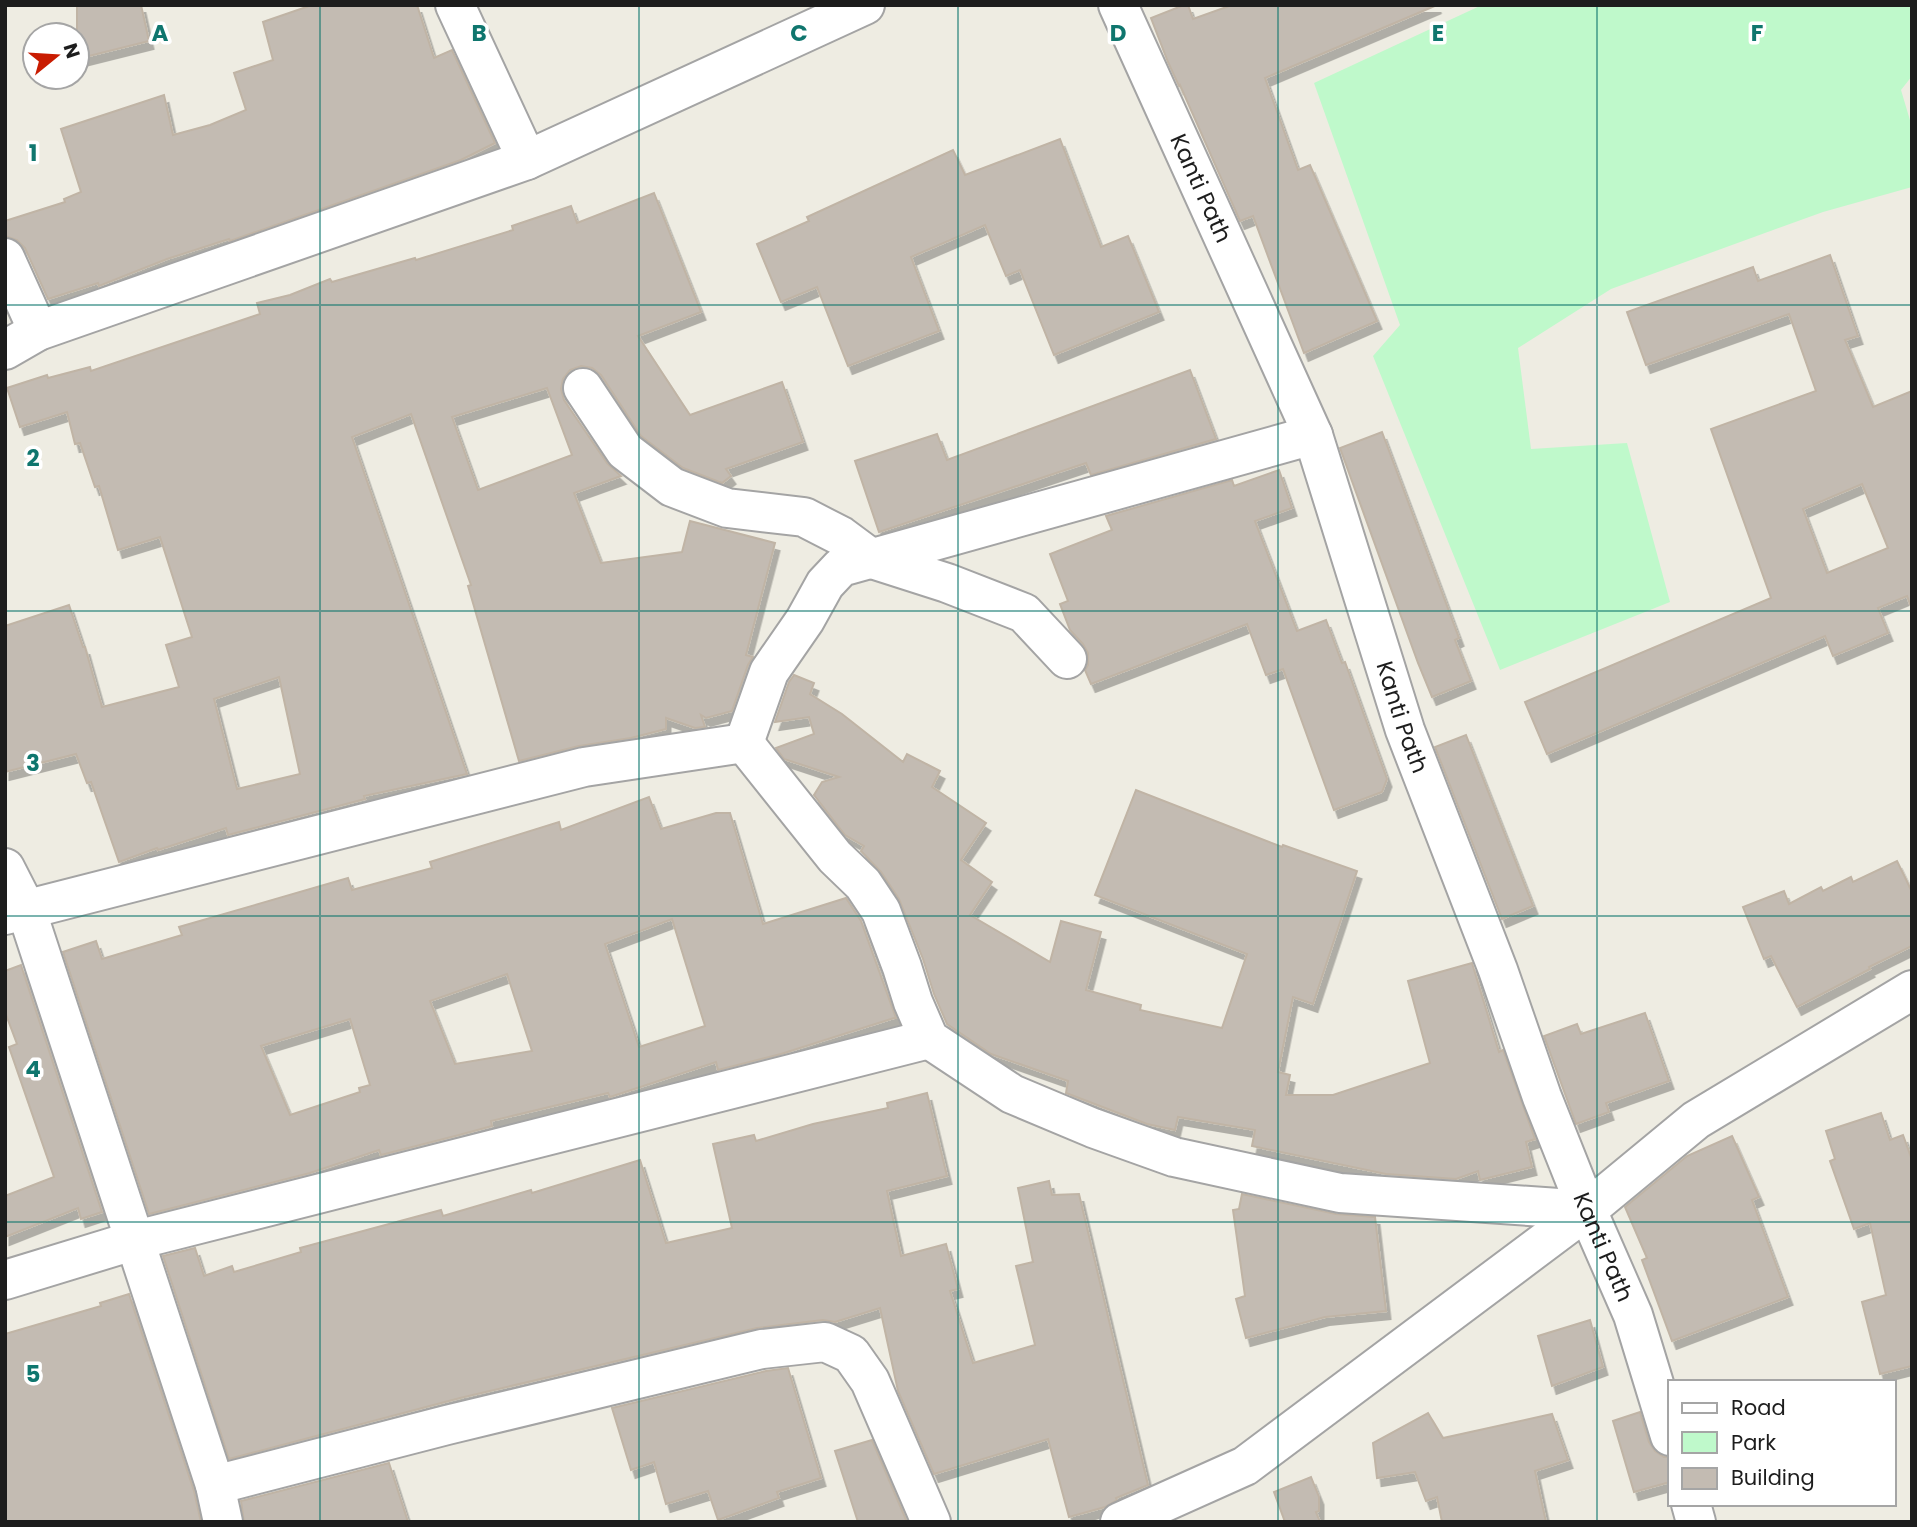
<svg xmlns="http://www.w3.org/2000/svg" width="1917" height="1527" font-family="Poppins,sans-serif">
	<defs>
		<filter id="shadow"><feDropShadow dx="4.5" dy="8" stdDeviation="0" flood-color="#0004"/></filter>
	</defs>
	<rect width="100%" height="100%" fill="#eeece2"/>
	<polygon fill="#bff9cb" points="1482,5 1911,5 1912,7 1912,76 1901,90 1912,127 1912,187 1823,212 1611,289 1518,348 1531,449 1627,443 1670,602 1500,670 1373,356 1400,325 1314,83"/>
	<g fill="#c3bbb2" stroke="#c0b4a5" stroke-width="2" fill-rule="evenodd" filter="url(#shadow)">
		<polygon points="77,5 141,5 149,41 77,59"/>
		<polygon points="312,5 417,5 434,58 452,50 495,143 461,160 230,241 229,239 167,259 99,286 98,283 48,299 25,248 17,240 5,236 5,221 65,202 64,199 81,192 61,129 164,95 173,135 210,125 246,110 234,73 273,60 263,22"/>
		<polygon points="1184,5 1188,5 1193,19 1232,5 1437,5 1265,78 1298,170 1310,165 1377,321 1304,353 1253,216 1240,221 1180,85 1179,86 1168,62 1151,18"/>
		<polygon points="1060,139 1101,247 1128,236 1159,312 1054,355 1020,270 1006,276 985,225 911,257 939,331 848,366 817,287 781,302 757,244 809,221 807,217 953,150 965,175"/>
		<path d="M654 193 701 312 638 336 690 415 782 382 803 442 726 469 731 476 722 483 683 468 641 436 601 375 592 368 581 366 570 370 563 379 561 389 564 400 607 463 621 476 574 493 601 563 682 552 690 521 775 543 746 655 753 657 748 665 732 711 706 718 701 715 705 727 695 728 666 718V729L631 738 579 746 519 761 468 586 471 585 411 414 352 437 467 774 364 796 365 799 228 835 226 828 158 850 157 848 119 862 91 782 87 783 76 754 5 772V626L69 605 83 647H85L102 707 179 687 166 645 192 637 160 537 118 550 99 486 95 487 80 443 75 444 67 412 20 427 7 388 47 375 48 378 90 367 91 371 260 314 257 303 290 295 330 279 332 282 415 258 416 260 513 230 512 226 571 206 577 223ZM547 388 572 455 478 490 452 417ZM279 677 300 774 237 789 214 699Z"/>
		<path d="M1830 255 1858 336 1845 340 1873 407 1912 391V603L1910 604 1907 596 1878 608 1888 633 1833 656 1825 636 1547 754 1525 702 1771 598 1711 429 1816 391 1789 314 1646 365 1627 312 1753 267 1758 281ZM1862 484 1888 548 1827 573 1803 509Z"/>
		<polygon points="1190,370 1216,439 1091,475 1086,463 879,532 855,461 937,434 947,460"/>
		<polygon points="1382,432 1459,638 1455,640 1471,681 1432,697 1418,663 1340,448"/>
		<polygon points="1279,470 1292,508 1255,521 1297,631 1326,620 1342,663 1345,662 1387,779 1382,792 1334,810 1283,669 1266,675 1247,624 1091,684 1085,670 1088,665 1088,653 1083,644 1070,630 1060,604 1068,601 1050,554 1112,530 1106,516 1232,480 1234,486"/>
		<polygon points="794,675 814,683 810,694 842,714 903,762 907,754 940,771 932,787 986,823 961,860 992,882 970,915 1050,962 1061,921 1101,932 1086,990 1141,1005 1140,1010 1222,1028 1247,954 1095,895 1136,790 1282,847 1283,845 1357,871 1313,1004 1293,997 1278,1072 1290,1075 1286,1095 1333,1095 1430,1063 1408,981 1472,963 1499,1052 1503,1050 1535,1139 1526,1142 1532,1167 1480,1180 1478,1171 1456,1179 1386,1174 1252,1146 1255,1130 1178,1117 1175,1130 1147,1124 1066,1093 1068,1081 991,1054 947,1024 934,994 923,959 899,899 881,872 861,851 864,846 845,835 814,795 822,782 839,777 784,759 776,748 814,734 809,717 775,722 789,682"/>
		<polygon points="1466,735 1533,906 1502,919 1435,747"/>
		<path d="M649 797 661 829 716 813H730L763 924 846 898 861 921 896 1018H894L781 1054 718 1070 716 1062 610 1097 608 1093 491 1121 492 1126 459 1135 381 1155 379 1150 310 1173 149 1214 63 952 96 941 102 959 182 935 179 927 348 878 352 890 432 868 430 862 559 822 561 830ZM672 919 705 1026 639 1047 605 944ZM507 974 532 1051 455 1064 430 1001ZM350 1019 370 1085 359 1088 360 1092 290 1115 261 1046Z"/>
		<polygon points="1897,861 1912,892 1912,946 1869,967 1870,969 1797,1007 1771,956 1764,959 1743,907 1784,891 1789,904 1821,887 1823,891 1851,877 1853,882"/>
		<polygon points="21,965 102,1212 81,1219 78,1208 5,1237 5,1196 54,1177 9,1047 17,1044 5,1012 5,971"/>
		<polygon points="1645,1013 1669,1081 1606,1103 1609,1112 1576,1124 1544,1036 1577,1024 1581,1034"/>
		<polygon points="927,1093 947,1176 887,1191 901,1256 946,1244 958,1289 950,1291 973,1363 1035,1345 1016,1266 1033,1262 1018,1188 1049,1181 1052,1195 1079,1194 1148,1485 1116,1498 1117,1500 1105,1507 1069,1517 1048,1439 934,1474 898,1391 880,1308 835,1322 823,1320 757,1328 460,1398 229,1459 163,1256 195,1248 204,1276 232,1266 234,1272 301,1252 300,1248 441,1210 443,1216 531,1190 532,1193 640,1160 666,1243 732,1228 713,1144 754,1135 756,1141 813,1124 888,1108 887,1103"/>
		<polygon points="1881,1113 1890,1140 1903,1135 1912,1160 1912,1366 1880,1374 1862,1302 1886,1295 1870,1223 1854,1229 1830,1161 1835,1159 1826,1131"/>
		<polygon points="1732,1136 1759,1197 1752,1200 1788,1297 1672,1341 1642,1260 1647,1258 1625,1207 1687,1156"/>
		<polygon points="1242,1194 1336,1214 1375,1217 1386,1311 1325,1317 1246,1338 1236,1299 1245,1296 1233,1210 1239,1209"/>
		<polygon points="129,1294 194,1491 201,1522 5,1522 5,1334 101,1306 100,1303"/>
		<polygon points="1590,1320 1603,1367 1552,1386 1538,1336"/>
		<polygon points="788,1368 821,1478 777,1492 779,1498 718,1520 708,1491 666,1504 654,1462 631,1470 612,1408 766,1371"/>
		<polygon points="1640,1412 1649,1442 1655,1451 1664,1457 1669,1457 1670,1482 1634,1492 1613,1421"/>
		<polygon points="1428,1413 1443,1438 1552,1414 1568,1460 1535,1471 1546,1522 1442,1522 1437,1497 1426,1501 1415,1472 1377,1478 1373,1443"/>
		<polygon points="872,1440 907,1522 858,1522 835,1451"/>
		<polygon points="389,1463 408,1522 244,1522 241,1501"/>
		<polygon points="1311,1477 1319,1497 1319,1511 1316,1512 1320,1522 1285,1522 1274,1492"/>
	</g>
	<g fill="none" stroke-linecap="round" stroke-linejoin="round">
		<defs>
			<g id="street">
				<polyline points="455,5 527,160"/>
				<path id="s1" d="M1118 5 1313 435 1405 730 1498 970 1542 1097 1587 1210 1633 1315 1670 1436"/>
				<polyline points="5,258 38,331"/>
				<polyline points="5,350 38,331 527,160 865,5"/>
				<polyline points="583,388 625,451 672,487 727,508 804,517 841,536 872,559 947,583 1024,613 1067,659"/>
				<polyline points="744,743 769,672 805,620 825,584 841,567 1313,435"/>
				<polyline points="5,868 26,909 215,1485 223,1522"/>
				<polyline points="5,915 584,767 744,743 835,857 863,884 881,911 902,967 913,1002 929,1039 1012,1094 1093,1128 1174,1157 1340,1193 1587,1210"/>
				<polyline points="5,1280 136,1240 929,1039"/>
				<polyline points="215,1485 447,1425 762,1349 825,1342 851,1354 870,1381 931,1522"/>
				<polyline points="1691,1504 1696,1522"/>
				<polyline points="1120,1522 1245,1466 1587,1210 1696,1120 1912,990"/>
			</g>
		</defs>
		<use href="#street" stroke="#a4a4a4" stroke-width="42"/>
		<use href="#street" stroke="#fff" stroke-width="38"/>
	</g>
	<path fill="none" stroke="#0f766e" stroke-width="2" stroke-opacity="0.55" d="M320 5V1522M639 5V1522M958 5V1522M1278 5V1522M1597 5V1522M5 305H1912M5 611H1912M5 916H1912M5 1222H1912"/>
	<g text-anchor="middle" stroke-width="7" stroke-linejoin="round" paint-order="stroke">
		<g font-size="23" fill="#1d1d1d" stroke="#fff">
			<text dy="8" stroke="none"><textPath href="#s1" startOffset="201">Kanti Path</textPath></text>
			<text dy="8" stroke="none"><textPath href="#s1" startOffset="768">Kanti Path</textPath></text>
			<text dy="8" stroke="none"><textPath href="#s1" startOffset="1335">Kanti Path</textPath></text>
		</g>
	</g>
	<g font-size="23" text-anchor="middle" font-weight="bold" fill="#0f766e" stroke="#fff" stroke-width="7" stroke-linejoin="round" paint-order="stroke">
		<text x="160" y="41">A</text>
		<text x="479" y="41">B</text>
		<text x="799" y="41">C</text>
		<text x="1118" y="41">D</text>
		<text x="1438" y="41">E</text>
		<text x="1757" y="41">F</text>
		<text x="33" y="161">1</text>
		<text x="33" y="466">2</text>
		<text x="33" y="771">3</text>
		<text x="33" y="1077">4</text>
		<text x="33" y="1382">5</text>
	</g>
	<rect width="1917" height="1527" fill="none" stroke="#1d1d1d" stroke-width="14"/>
	<rect x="1668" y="1380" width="228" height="126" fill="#ffffff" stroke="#a5a5a5" stroke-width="2"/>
	<rect x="1682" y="1403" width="35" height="10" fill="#ffffff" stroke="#a5a5a5" stroke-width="2"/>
	<text x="1731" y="1415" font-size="21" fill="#1d1d1d">Road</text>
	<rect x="1682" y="1432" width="35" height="21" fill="#bff9cb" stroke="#a5a5a5" stroke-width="2"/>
	<text x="1731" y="1450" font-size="21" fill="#1d1d1d">Park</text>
	<rect x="1682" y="1468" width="35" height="21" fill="#c3bbb2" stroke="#a5a5a5" stroke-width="2"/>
	<text x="1731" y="1485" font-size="21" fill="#1d1d1d">Building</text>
	<g transform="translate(56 56) rotate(72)"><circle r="33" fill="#ffffff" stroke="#a5a5a5" stroke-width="2"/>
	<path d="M0-5L12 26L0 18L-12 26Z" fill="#c91c01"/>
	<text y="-10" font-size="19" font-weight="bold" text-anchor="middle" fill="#1d1d1d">N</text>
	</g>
</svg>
